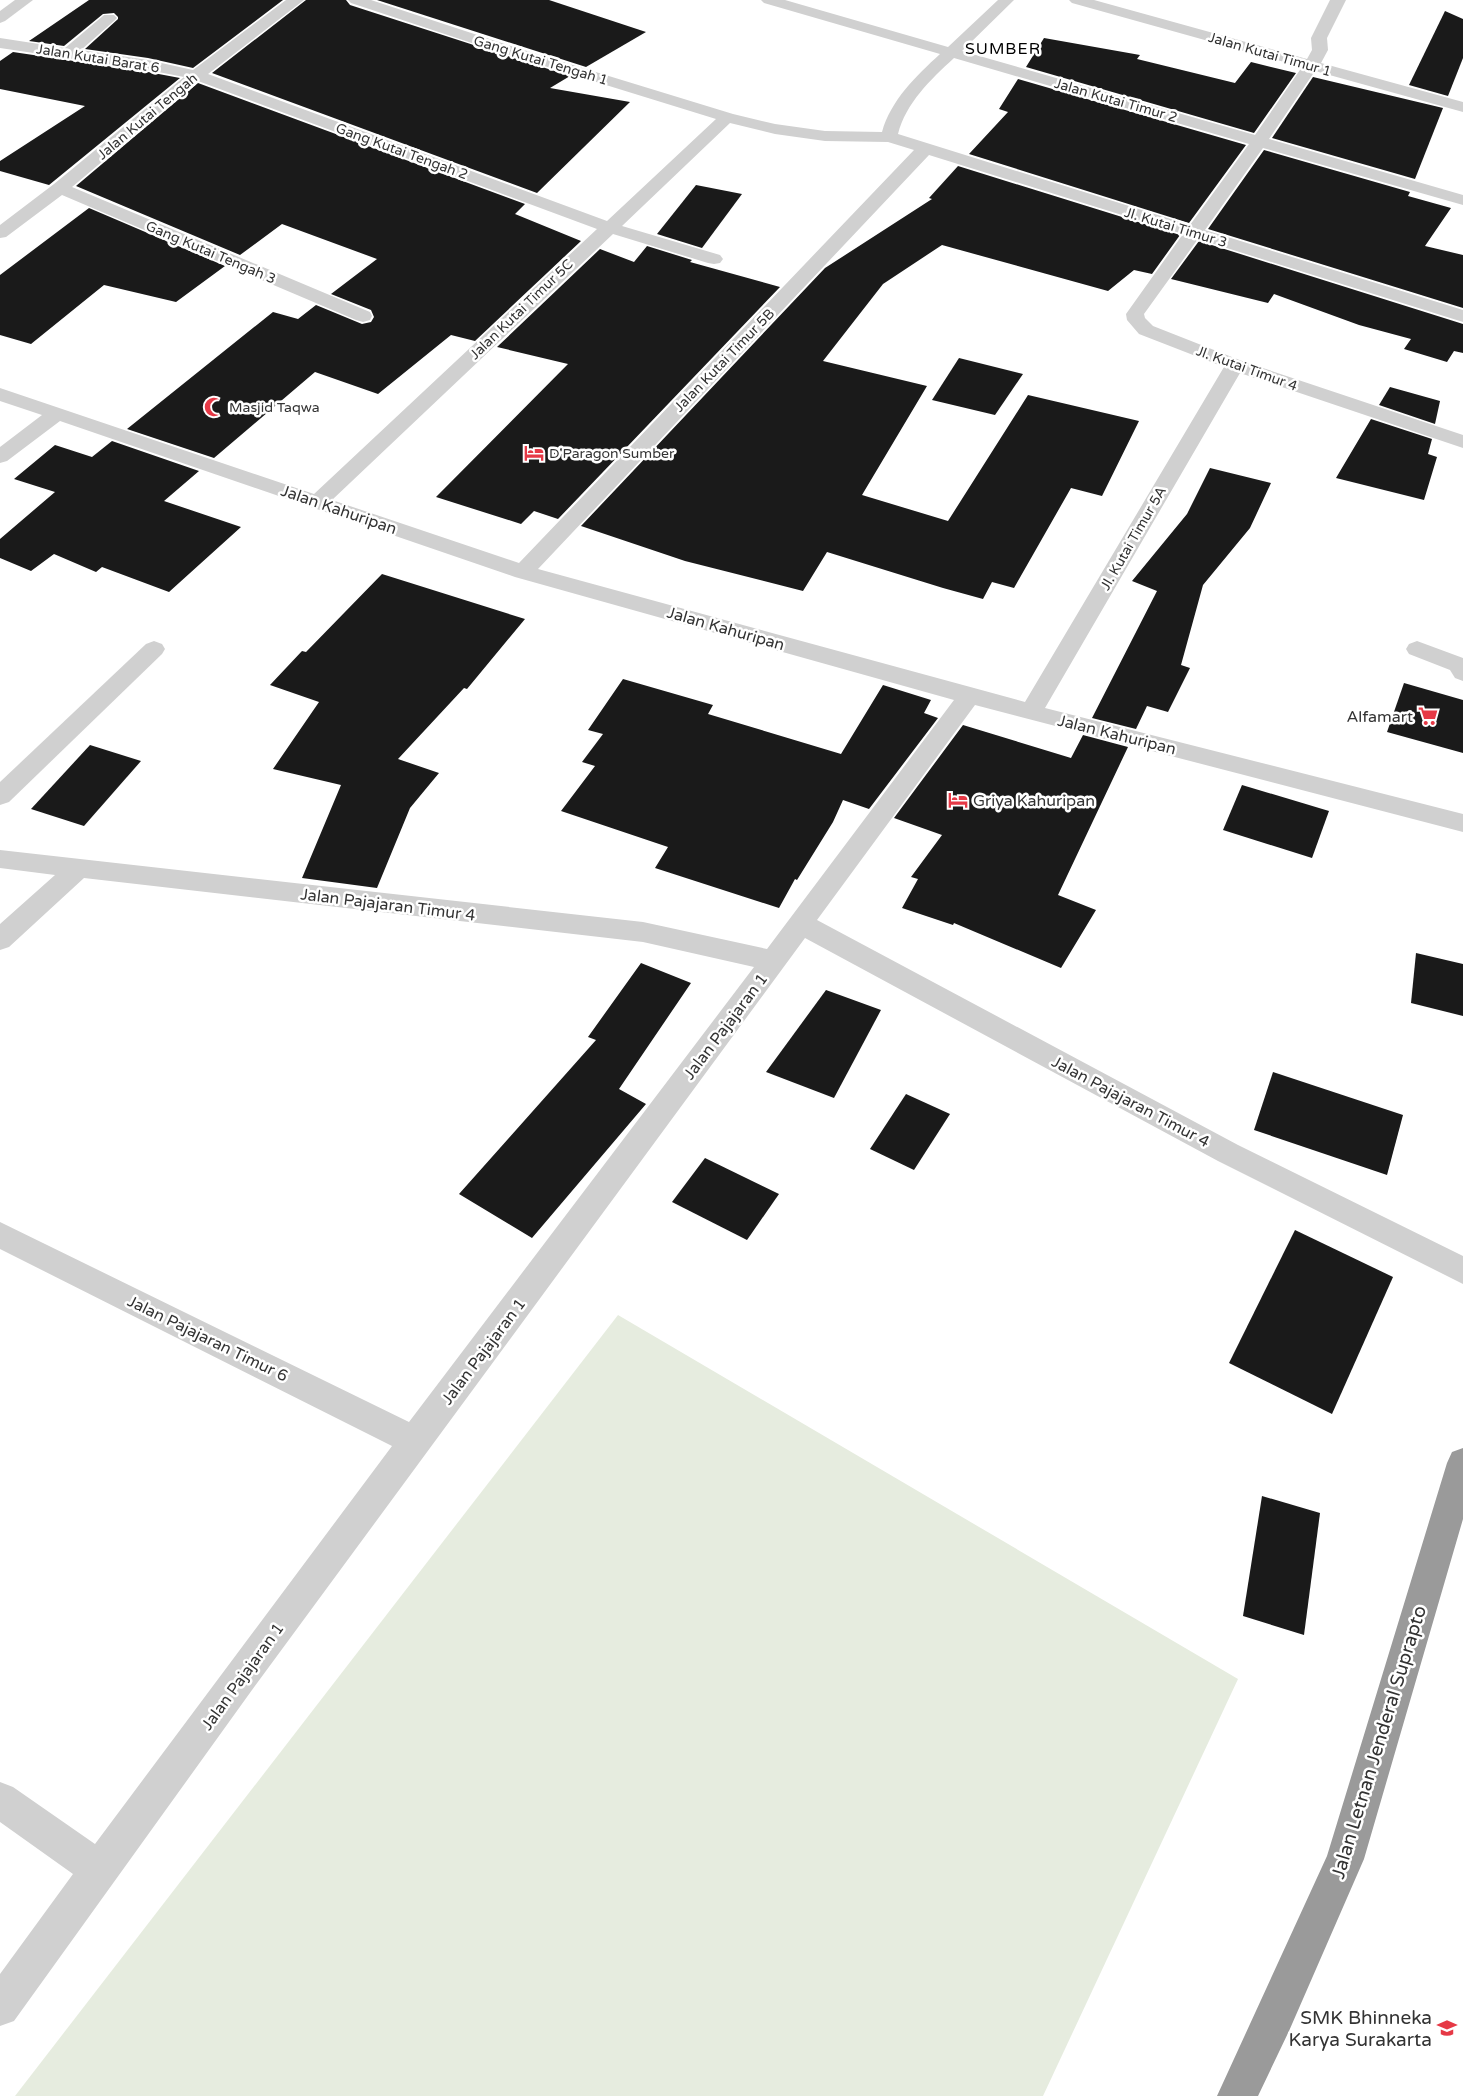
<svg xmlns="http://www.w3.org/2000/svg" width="1463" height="2096" font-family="'Varela Round',sans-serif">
	<rect width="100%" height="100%" fill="#fff"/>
	<polygon fill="#e6ecdf" points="618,1315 1238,1679 1043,2096 15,2096"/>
	<g fill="#1a1a1a">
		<polygon points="89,0 283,0 193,68 148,58 85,49 118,19 118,17 114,13 103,14 64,46 29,41"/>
		<polygon points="306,0 346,0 350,5 570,76 550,88 630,102 537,193 212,73"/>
		<polygon points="377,0 549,0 646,32 586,67"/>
		<polygon points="1445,11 1463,19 1463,58 1448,96 1409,85"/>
		<polygon points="1044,38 1140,55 1137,59 1235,83 1251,62 1296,73 1254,133 1026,67"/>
		<polygon points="13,52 148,72 180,78 49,185 0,171 0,161 85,106 0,89 0,61"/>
		<polygon points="1313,77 1443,108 1415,179 1272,138"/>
		<polygon points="1018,79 1246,145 1189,223 969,154 1008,112 999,109"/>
		<polygon points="198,83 525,204 515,214 581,241 475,341 451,335 378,394 315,372 214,458 127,429 273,312 298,319 316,305 362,324 371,322 374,317 371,310 331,294 377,259 282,224 240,255 76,186"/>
		<polygon points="1264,150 1410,192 1408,196 1451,208 1425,246 1463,255 1463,308 1208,229"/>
		<polygon points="958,166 1180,235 1152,274 1134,270 1108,291 942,245 883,284 823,361 927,386 862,495 948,521 1028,395 1139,421 1102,496 1071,488 1014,588 992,582 983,599 943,588 827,552 803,591 685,561 581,526 825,268 932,199 929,198"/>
		<polygon points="696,185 742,194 702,248 657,234"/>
		<polygon points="89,208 225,266 176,302 104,285 31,344 0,335 0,275"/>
		<polygon points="1199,241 1463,324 1463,353 1454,351 1447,362 1404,349 1411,339 1359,325 1274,294 1268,303 1171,279"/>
		<polygon points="647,246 692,260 690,262 780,287 558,519 534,511 521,524 436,497 568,364 497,347 600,249 634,262"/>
		<polygon points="959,358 1023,374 995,415 932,400"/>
		<polygon points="1390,387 1440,401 1435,424 1379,405"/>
		<polygon points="1371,419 1432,439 1428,454 1437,457 1424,500 1336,478"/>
		<polygon points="112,441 199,471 164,501 241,527 169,592 102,567 96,572 54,554 31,571 0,558 0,539 55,492 14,479 55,445 92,457"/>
		<polygon points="1210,468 1271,483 1250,528 1203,585 1181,665 1190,668 1168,712 1147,706 1136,729 1092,718 1157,591 1132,581 1187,514"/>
		<polygon points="382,574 525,619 467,689 464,688 398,759 439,773 410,808 377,888 302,878 341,785 273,769 319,702 270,685 302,651 306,652"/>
		<polygon points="623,679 713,705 708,714 841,754 883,685 931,700 924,713 938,718 869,809 843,800 833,822 797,880 795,879 779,908 655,868 668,847 561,811 595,766 582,762 603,734 588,730"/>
		<polygon points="1404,683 1463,700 1463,753 1387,732"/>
		<polygon points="963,725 1071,758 1083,735 1128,747 1058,895 1096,910 1061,968 954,923 953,925 902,908 918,879 911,877 942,835 894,818"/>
		<polygon points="90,745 141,761 84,826 31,809"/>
		<polygon points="1242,785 1329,811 1312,858 1223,830"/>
		<polygon points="1416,953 1463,964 1463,1016 1411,1003"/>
		<polygon points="641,963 691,983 619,1089 646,1104 532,1238 459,1194 596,1040 588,1037"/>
		<polygon points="826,990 881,1010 834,1098 766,1072"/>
		<polygon points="1273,1072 1403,1115 1387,1175 1254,1130"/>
		<polygon points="906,1094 950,1114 914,1170 870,1149"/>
		<polygon points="705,1158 779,1194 747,1240 672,1202"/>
		<polygon points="1295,1230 1393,1277 1332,1414 1229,1363"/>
		<polygon points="1262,1496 1320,1513 1304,1635 1243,1616"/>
	</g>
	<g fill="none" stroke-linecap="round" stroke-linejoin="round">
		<g fill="#d0d0d0" fill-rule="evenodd">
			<polygon points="15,0 33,0 5,21 0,23 0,11"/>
			<path d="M286 0H304L208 74 607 221 716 119 502 53 351 3 348 0H371L514 47 733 114 775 124 825 131 882 132C891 100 916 76 940 54L764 3 761 0H785L948 47 998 0H1014L962 51 1255 135 1302 67 1072 3 1069 0H1094L1307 59 1312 50 1311 38 1330 0H1346L1327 38 1328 50 1321 63 1463 102V112L1315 71 1269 139 1463 195V205L1263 148 1205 230 1463 310V322L1198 239 1144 314 1145 318 1153 326 1242 361 1463 435V448L1240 373 1045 708 1463 814V832L975 705 817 920 1238 1145 1463 1256V1284L1218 1161 805 938 252 1690 14 2021 0 2026V1974L73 1874 0 1822V1782L13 1787 95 1844 392 1446 0 1249V1222L409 1422 754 967 643 942 84 878 9 947 0 950V924L55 875 0 868V850L643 922 767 949 954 700 515 577 60 421 7 461 0 463V447L42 415 0 401V388L314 494 597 229 198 81 72 187 370 312 372 316 370 320 363 322 356 320 62 195 6 237 0 238V225L54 184 184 77 148 70 0 48V38L65 48 104 15H114L117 18 114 21 81 50 148 60 193 70ZM954 58 1249 144 1190 225 898 134C906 103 930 80 954 58ZM730 123 775 134 825 141 888 142 914 150 519 563 332 500 613 234 708 263 714 264 720 263 723 259 720 255 622 226ZM929 155 1183 234 1126 314 1127 320 1139 334 1224 367 1025 702 538 569Z"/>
			<polygon points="154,641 162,644 165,649 162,654 9,802 0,805 0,782 146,644"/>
			<polygon points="1417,641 1463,658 1463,681 1455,678 1450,670 1409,654 1406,649 1409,644"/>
		</g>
		<polygon fill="#9a9a9a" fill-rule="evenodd" points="1463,1448 1463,1519 1364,1859 1289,2031 1258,2096 1217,2096 1327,1856 1447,1463 1452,1452"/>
	</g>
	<defs>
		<symbol id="mosque-bare" viewBox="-9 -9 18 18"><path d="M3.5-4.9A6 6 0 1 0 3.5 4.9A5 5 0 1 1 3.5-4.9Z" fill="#e63946" stroke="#fff" stroke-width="2.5" paint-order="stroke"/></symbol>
		<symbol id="hotel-bare" viewBox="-9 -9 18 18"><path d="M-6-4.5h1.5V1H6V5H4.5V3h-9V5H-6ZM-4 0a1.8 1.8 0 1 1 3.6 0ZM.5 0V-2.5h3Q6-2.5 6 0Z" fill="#e63946" stroke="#fff" stroke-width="2.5" paint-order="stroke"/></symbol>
		<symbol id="supermarket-bare" viewBox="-9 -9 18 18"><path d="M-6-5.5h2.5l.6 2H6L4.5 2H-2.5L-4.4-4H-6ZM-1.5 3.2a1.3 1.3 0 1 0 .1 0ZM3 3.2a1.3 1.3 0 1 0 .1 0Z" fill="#e63946" stroke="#fff" stroke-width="2.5" paint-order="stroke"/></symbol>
		<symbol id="school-bare" viewBox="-9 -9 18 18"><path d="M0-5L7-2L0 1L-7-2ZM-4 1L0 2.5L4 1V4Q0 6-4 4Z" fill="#e63946" stroke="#fff" stroke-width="2.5" paint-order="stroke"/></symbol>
	</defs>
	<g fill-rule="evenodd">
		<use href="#mosque-bare" x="200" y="393" width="28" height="28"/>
		<use href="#hotel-bare" x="520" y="439" width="28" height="28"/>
		<use href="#supermarket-bare" x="1414" y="702" width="28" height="28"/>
		<use href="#hotel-bare" x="944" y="786" width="28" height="28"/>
		<use href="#school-bare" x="1433" y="2014" width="28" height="28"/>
	</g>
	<g text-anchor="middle" stroke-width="5" stroke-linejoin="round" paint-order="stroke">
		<g font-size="14" fill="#333" stroke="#fff">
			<text transform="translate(1270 54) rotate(16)" y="5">Jalan Kutai Timur 1</text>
			<text transform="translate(98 58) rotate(9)" y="5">Jalan Kutai Barat 6</text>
			<text transform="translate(541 60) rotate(17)" y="5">Gang Kutai Tengah 1</text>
			<text transform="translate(1116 100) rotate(16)" y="5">Jalan Kutai Timur 2</text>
			<text transform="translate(147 116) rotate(-40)" y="5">Jalan Kutai Tengah</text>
			<text transform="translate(402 151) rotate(20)" y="5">Gang Kutai Tengah 2</text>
			<text transform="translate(1176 227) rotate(17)" y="5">Jl. Kutai Timur 3</text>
			<text transform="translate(211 252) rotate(23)" y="5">Gang Kutai Tengah 3</text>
			<text transform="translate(521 309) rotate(-44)" y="5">Jalan Kutai Timur 5C</text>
			<text transform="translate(724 360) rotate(-46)" y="5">Jalan Kutai Timur 5B</text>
			<text transform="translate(1247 368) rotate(20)" y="5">Jl. Kutai Timur 4</text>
			<text transform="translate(1133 538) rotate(-60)" y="5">Jl. Kutai Timur 5A</text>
		</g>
		<g font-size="14" fill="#333" stroke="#fff" text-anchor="start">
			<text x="229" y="412">Masjid Taqwa</text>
			<text x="549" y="458">D'Paragon Sumber</text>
		</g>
		<g font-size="16" letter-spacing="1" fill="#000" stroke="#fff">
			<text x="1003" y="54">SUMBER</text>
		</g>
		<g font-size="16" fill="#333" stroke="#fff">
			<text transform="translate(339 509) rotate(19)" y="6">Jalan Kahuripan</text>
			<text transform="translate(726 628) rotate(16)" y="6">Jalan Kahuripan</text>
			<text transform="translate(1117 734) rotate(14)" y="6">Jalan Kahuripan</text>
			<text transform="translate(388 904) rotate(7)" y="6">Jalan Pajajaran Timur 4</text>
			<text transform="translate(725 1026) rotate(-53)" y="6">Jalan Pajajaran 1</text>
			<text transform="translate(1131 1101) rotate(28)" y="6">Jalan Pajajaran Timur 4</text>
			<text transform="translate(208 1338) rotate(26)" y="6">Jalan Pajajaran Timur 6</text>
			<text transform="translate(483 1351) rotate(-53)" y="6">Jalan Pajajaran 1</text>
			<text transform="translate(242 1676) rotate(-54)" y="6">Jalan Pajajaran 1</text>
		</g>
		<g font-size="16" fill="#333" stroke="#fff" text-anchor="end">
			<text x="1413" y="722">Alfamart</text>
			<text x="973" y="806" text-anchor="start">Griya Kahuripan</text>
		</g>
		<g font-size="19" fill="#333" stroke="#fff">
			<text transform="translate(1378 1742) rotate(-73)" y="7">Jalan Letnan Jenderal Suprapto</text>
		</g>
		<g font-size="19" fill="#333" stroke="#fff" text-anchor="end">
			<text x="1432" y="2024">SMK Bhinneka<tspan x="1432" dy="22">Karya Surakarta</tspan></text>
		</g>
	</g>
</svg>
